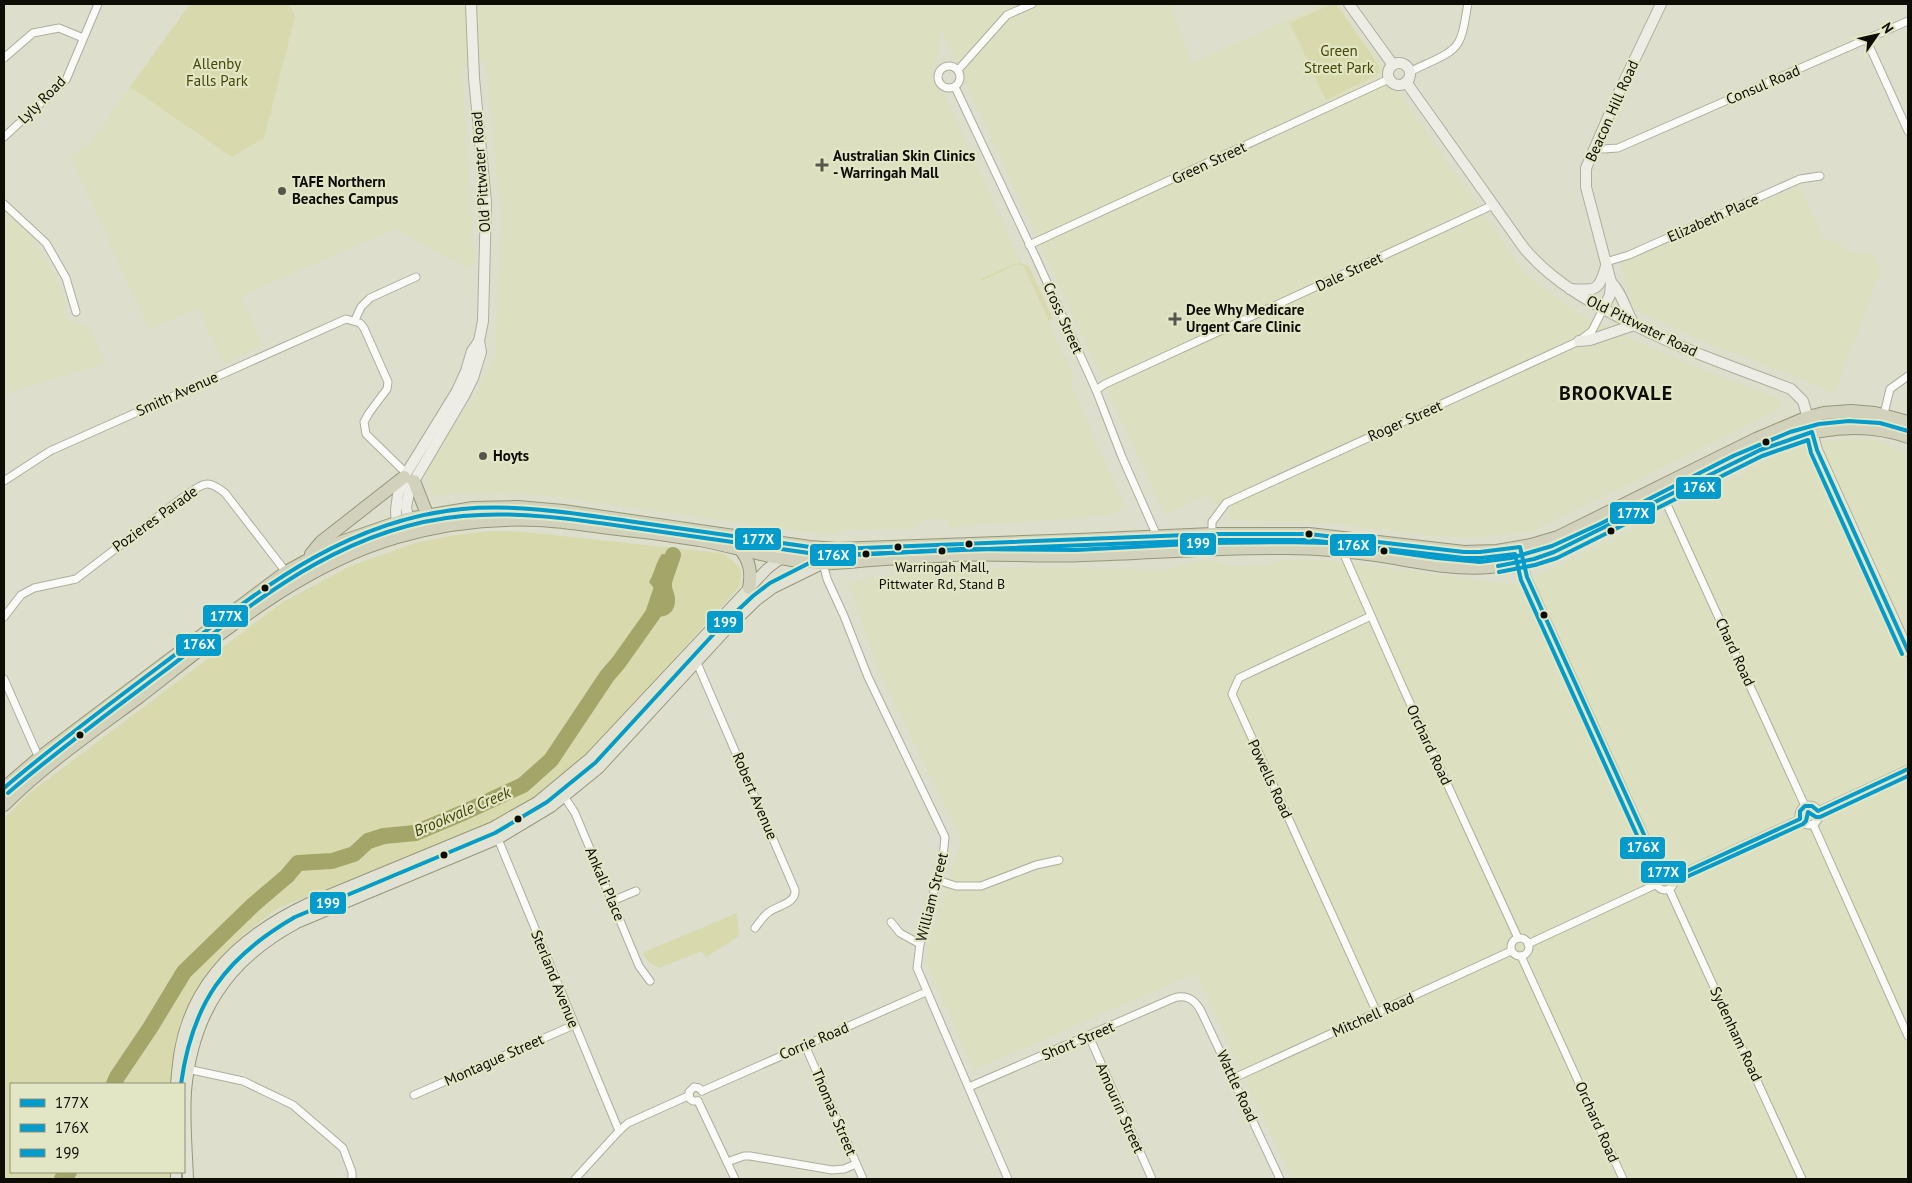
<svg xmlns="http://www.w3.org/2000/svg" width="1912" height="1183" font-family="'PT Sans',sans-serif">
	<rect width="100%" height="100%" fill="#dddecc"/>
	<g fill="#dcdfc0">
		<polygon points="289,4 1171,4 1192,63 1323,4 1338,4 1523,271 1573,311 1635,341 1699,368 1778,398 1781,402 1779,408 1770,414 1534,531 1469,538 1408,534 1348,525 1232,520 1205,496 1165,515 941,29 937,59 932,76 939,92 944,94 1075,379 1070,382 1124,505 1115,515 949,527 948,519 929,519 918,524 918,529 843,530 842,534 833,534 802,532 543,495 502,493 432,495 426,475 432,457 473,399 496,354 501,213 485,58 462,68 475,267 470,265 470,270 395,229 241,296 263,346 223,364 198,308 149,330 71,157 89,143 130,87 136,90 295,17"/>
		<polygon points="1800,186 1823,238 1841,243 1845,251 1874,254 1881,270 1835,393 1694,337 1631,308 1621,262"/>
		<polygon points="4,210 32,238 55,275 64,297 66,318 75,323 88,325 106,363 4,395"/>
		<polygon points="1867,438 1884,443 1908,453 1908,668 1902,671 1908,685 1908,1179 1292,1179 1196,973 974,1070 925,959 961,840 876,664 849,585 851,581 933,570 1029,567 1150,570 1172,569 1183,564 1197,561 1211,561 1231,566 1267,565 1285,560 1325,560 1517,585 1658,517 1796,445"/>
	</g>
	<g fill="#d8daad">
		<polygon points="190,4 289,4 295,17 264,138 232,157 130,87"/>
		<polygon points="1332,4 1336,4 1375,60 1378,66 1379,72 1375,76 1326,100 1290,23"/>
		<polygon points="1021,263 1028,266 1031,271 1053,319 1049,321 1024,267 1017,264 981,281 981,279 1014,264"/>
		<path d="M491 531 524 532 722 553C738 564 746 568 738 588L586 756 535 798 495 822 278 908 244 934 213 965 186 1010 172 1072 171 1084H11V1172H172V1179H4V819L27 795 283 602 350 566 418 542 456 535Z"/>
		<polygon points="737,913 739,936 706,957 702,951 659,968 650,963 642,953"/>
	</g>
	<path fill="#a3a569" d="M662 554 678 556 679 560C676 568 671 578 672 587 673 591 675 595 675 599 676 615 662 620 648 615L657 592 649 582C655 573 655 563 662 554Z"/>
	<g fill="none" stroke-linecap="round" stroke-linejoin="round">
		<g stroke="#a3a569" stroke-width="16">
			<polyline points="114,1084 117,1077 150,1028 184,972 253,905 287,876 298,863 332,861 354,854 368,841 384,836 415,833 465,812 523,785 551,760 607,676 619,662 653,614 673,555"/>
			<polyline points="62,1179 69,1172"/>
		</g>
		<defs>
			<g id="street">
				<polyline points="1867,41 1908,131"/>
				<polyline points="4,58 33,33 59,28 83,38"/>
				<circle cx="949" cy="77" r="11"/>
				<polyline points="958,70 1007,15 1032,4"/>
				<path d="M1410 72C1423 64 1451 56 1458 43 1465 32 1465 16 1468 4"/>
				<polyline points="955,87 1036,258 1096,390 1122,457 1157,536"/>
				<polyline points="4,137 66,80 98,4"/>
				<polyline points="1595,146 1603,149 1618,148 1908,21"/>
				<polyline points="4,204 46,243 66,278 76,312"/>
				<polyline points="1029,245 1389,79"/>
				<polyline points="1606,262 1629,255 1800,179 1820,176"/>
				<polyline points="355,320 361,307 370,298 416,277"/>
				<polyline points="1096,390 1105,384 1493,205"/>
				<polyline points="1880,430 1890,389 1908,376"/>
				<polyline points="4,481 50,451 346,319 360,323 364,328 388,382 387,389 369,413 364,422 366,434 406,473"/>
				<polyline points="1664,498 1805,806"/>
				<polyline points="1212,534 1212,522 1226,503 1579,341 1592,331 1603,309"/>
				<polyline points="1342,550 1404,690 1518,938"/>
				<polyline points="1522,557 1527,577 1661,872"/>
				<polyline points="823,563 827,579 844,616 868,677 945,837 943,857 920,944 917,968 1008,1179"/>
				<polyline points="1371,616 1239,678 1232,694 1377,1013"/>
				<path d="M4 617 21 595 34 588 76 579 186 495C204 484 206 478 225 493L286 572"/>
				<path d="M691 649 795 890C796 904 778 905 769 912 763 916 759 923 755 928"/>
				<polyline points="4,679 39,758"/>
				<polyline points="558,787 575,813 639,966 650,981"/>
				<circle cx="1809" cy="815" r="10"/>
				<polyline points="1818,811 1908,769"/>
				<polyline points="1813,824 1908,1036"/>
				<polyline points="493,827 619,1131"/>
				<circle cx="1665" cy="881" r="9"/>
				<polyline points="1674,877 1800,819"/>
				<polyline points="937,880 956,886 981,886 1036,865 1059,860"/>
				<polyline points="1669,889 1802,1179"/>
				<polyline points="612,901 636,891"/>
				<polyline points="891,922 900,933 920,944"/>
				<circle cx="1520" cy="947" r="9"/>
				<polyline points="1528,944 1657,884"/>
				<polyline points="1521,956 1623,1179"/>
				<polyline points="1089,1036 1152,1179"/>
				<polyline points="805,1045 863,1179"/>
				<polyline points="178,1067 243,1081 293,1105 343,1148 352,1172 352,1179"/>
				<polyline points="1234,1078 1511,951"/>
				<path d="M969 1087 1174 998C1187 994 1195 1000 1201 1011L1280 1179"/>
				<polyline points="702,1091 926,992"/>
				<polyline points="414,1095 574,1025"/>
				<polyline points="698,1101 735,1179"/>
				<polyline points="698,1101 693,1101 690,1099 689,1092 694,1087 699,1088 702,1091"/>
				<polyline points="727,1162 744,1156 750,1156 832,1170 844,1169 856,1164"/>
				<polyline points="575,1179 619,1131 628,1123 688,1096"/>
			</g>
			<g id="secondary">
				<polyline points="1349,4 1393,65"/>
				<circle cx="1399" cy="74" r="11"/>
				<path d="M1406 82 1524 248C1554 284 1595 305 1636 326 1686 351 1739 369 1791 389L1803 401 1817 450 1908 651"/>
				<path d="M1611 282C1623 294 1625 310 1634 324"/>
				<path d="M1570 289C1596 291 1599 291 1606 266"/>
				<polyline points="1603,309 1610,295 1611,282 1586,187 1586,168 1621,88 1661,4"/>
				<polyline points="1579,341 1590,340 1634,325"/>
				<polyline points="397,528 396,510 398,495 404,477 457,391 466,371 472,351 479,341 483,321 486,202 474,78 471,4"/>
				<polyline points="411,534 406,507 410,488 464,396 473,378 481,352 479,341"/>
			</g>
			<g id="primary">
				<path d="M176 1084C177 1073 178 1061 180 1050 193 978 245 933 309 903L493 827 537 802 590 758 767 569C779 559 790 552 806 548"/>
				<polyline points="176,1172 176,1179"/>
				<path d="M188 1179C187 1150 184 1120 186 1091 193 1013 228 960 297 923L498 839 551 807 599 768 726 630 757 600 773 588 822 564"/>
			</g>
			<g id="highway">
				<polyline points="414,481 427,514"/>
				<path d="M740 549C750 561 752 573 749 588"/>
				<polyline points="311,554 321,542 404,477"/>
				<polyline points="4,788 39,758 286,572 341,542 407,519 473,508 518,507 563,511 810,547 837,549 1079,540 1212,534 1309,534 1464,552 1497,551 1531,545 1558,537 1756,439 1808,417 1824,413 1851,411 1875,413 1908,422"/>
				<path d="M4 805C45 764 93 731 139 697 219 635 298 566 397 537 442 524 492 518 538 520 562 521 586 525 609 528 640 531 670 535 700 540 740 548 779 561 820 563 837 564 854 561 871 560 898 558 925 557 952 555 996 553 1040 557 1084 555 1152 553 1220 547 1288 548 1322 548 1355 552 1389 557 1422 563 1457 570 1490 567 1627 553 1770 388 1908 437"/>
			</g>
		</defs>
		<use href="#street" stroke="#adae9f" stroke-width="9"/>
		<use href="#secondary" stroke="#adae9f" stroke-width="12"/>
		<use href="#primary" stroke="#969779" stroke-width="12"/>
		<use href="#highway" stroke="#969779" stroke-width="14"/>
		<use href="#street" stroke="#fafaf7" stroke-width="7"/>
		<use href="#secondary" stroke="#edede6" stroke-width="10"/>
		<use href="#primary" stroke="#e1e2d3" stroke-width="10"/>
		<use href="#highway" stroke="#d2d2bc" stroke-width="12"/>
		<defs>
			<g id="bus-1">
				<polyline points="1498,566 1534,559 1554,552 1760,450 1812,432 1817,450 1908,651"/>
				<path d="M4 788C54 745 107 706 160 666 254 595 340 521 462 509 517 504 573 513 628 521 688 529 749 538 810 547L837 549 1212 534H1309L1464 552H1480L1520 547 1527 577 1661 872 1671 873 1674 877 1800 819V811L1805 806H1812L1818 811 1908 769"/>
			</g>
			<g id="bus-2">
				<polyline points="1499,572 1535,565 1557,558 1762,456 1808,440 1811,453 1902,654"/>
				<path d="M8 793C58 750 111 711 163 672 256 601 342 527 463 516 518 511 573 519 628 527 688 536 749 544 809 553L837 555 1212 540H1309L1464 558H1481L1515 554 1521 580 1655 875C1657 877 1669 882 1673 883L1803 824 1806 821 1808 812 1816 817H1820L1908 776"/>
			</g>
			<path id="bus-3" d="M181 1084C192 1004 224 958 295 917L495 833 547 802 595 763 721 626 753 596 770 583 821 557 960 549 1076 550 1209 543 1284 542 1330 543 1437 558 1480 562 1511 558 1552 546 1600 524 1733 456 1790 432 1819 424 1849 421 1880 423 1908 431"/>
		</defs>
		<use href="#bus-1" stroke="#e3e6c4" stroke-width="8"/>
		<use href="#bus-2" stroke="#e3e6c4" stroke-width="8"/>
		<use href="#bus-3" stroke="#e3e6c4" stroke-width="8"/>
		<use href="#bus-1" stroke="#029ccc" stroke-width="4"/>
		<use href="#bus-2" stroke="#029ccc" stroke-width="4"/>
		<use href="#bus-3" stroke="#029ccc" stroke-width="4"/>
	</g>
	<g fill="#56564a" stroke="#e3e6c4" stroke-width="2">
		<path d="M819.5 157.5h5v5h5v5h-5v5h-5v-5h-5v-5h5z"/>
		<circle cx="282" cy="191" r="5"/>
		<path d="M1172.5 311.5h5v5h5v5h-5v5h-5v-5h-5v-5h5z"/>
		<circle cx="483" cy="456" r="5"/>
	</g>
	<g fill="#0d0d04" stroke="#e3e6c4" stroke-width="2">
		<circle cx="1766" cy="442" r="4.5"/>
		<circle cx="1611" cy="531" r="4.5"/>
		<circle cx="1309" cy="534" r="4.5"/>
		<circle cx="969" cy="544" r="4.5"/>
		<circle cx="898" cy="547" r="4.5"/>
		<circle cx="942" cy="551" r="4.5"/>
		<circle cx="1384" cy="551" r="4.5"/>
		<circle cx="866" cy="554" r="4.5"/>
		<circle cx="265" cy="588" r="4.5"/>
		<circle cx="1544" cy="615" r="4.5"/>
		<circle cx="80" cy="735" r="4.5"/>
		<circle cx="518" cy="819" r="4.5"/>
		<circle cx="444" cy="855" r="4.5"/>
	</g>
	<g text-anchor="middle" stroke-width="4.5" stroke-linejoin="round" paint-order="stroke">
		<g font-size="14" fill="#0d0d04" stroke="#e3e6c4">
			<text x="942" y="572">Warringah Mall,<tspan x="942" dy="17">Pittwater Rd, Stand B</tspan></text>
		</g>
		<g font-size="15" fill="#454607" stroke="#e3e6c4">
			<text x="1339" y="56">Green<tspan x="1339" dy="17">Street Park</tspan></text>
			<text x="217" y="69">Allenby<tspan x="217" dy="17">Falls Park</tspan></text>
		</g>
		<g font-size="15" fill="#0d0d04" stroke="#e3e6c4">
			<text transform="translate(1763 85) rotate(-23)" y="5">Consul Road</text>
			<text transform="translate(42 100) rotate(-45)" y="5">Lyly Road</text>
			<text transform="translate(1612 111) rotate(-66)" y="5">Beacon Hill Road</text>
			<text transform="translate(1209 163) rotate(-25)" y="5">Green Street</text>
			<text transform="translate(481 172) rotate(-94)" y="5">Old Pittwater Road</text>
			<text transform="translate(1713 218) rotate(-24)" y="5">Elizabeth Place</text>
			<text transform="translate(1349 272) rotate(-25)" y="5">Dale Street</text>
			<text transform="translate(1063 318) rotate(66)" y="5">Cross Street</text>
			<text transform="translate(1642 326) rotate(26)" y="5">Old Pittwater Road</text>
			<text transform="translate(177 394) rotate(-24)" y="5">Smith Avenue</text>
			<text transform="translate(1405 421) rotate(-24)" y="5">Roger Street</text>
			<text transform="translate(155 519) rotate(-36)" y="5">Pozieres Parade</text>
			<text transform="translate(1735 652) rotate(65)" y="5">Chard Road</text>
			<text transform="translate(1429 745) rotate(65)" y="5">Orchard Road</text>
			<text transform="translate(1270 779) rotate(65)" y="5">Powells Road</text>
			<text transform="translate(755 796) rotate(67)" y="5">Robert Avenue</text>
			<text transform="translate(605 884) rotate(67)" y="5">Ankali Place</text>
			<text transform="translate(932 897) rotate(-76)" y="5">William Street</text>
			<text transform="translate(555 979) rotate(68)" y="5">Sterland Avenue</text>
			<text transform="translate(1373 1015) rotate(-24)" y="5">Mitchell Road</text>
			<text transform="translate(1736 1034) rotate(65)" y="5">Sydenham Road</text>
			<text transform="translate(814 1041) rotate(-23)" y="5">Corrie Road</text>
			<text transform="translate(1078 1041) rotate(-23)" y="5">Short Street</text>
			<text transform="translate(494 1060) rotate(-24)" y="5">Montague Street</text>
			<text transform="translate(1237 1086) rotate(65)" y="5">Wattle Road</text>
			<text transform="translate(1120 1108) rotate(66)" y="5">Amourin Street</text>
			<text transform="translate(834 1112) rotate(67)" y="5">Thomas Street</text>
			<text transform="translate(1597 1122) rotate(66)" y="5">Orchard Road</text>
		</g>
		<g font-size="15" font-weight="bold" fill="#0d0d04" stroke="#e3e6c4" text-anchor="start">
			<text x="833" y="161">Australian Skin Clinics<tspan x="833" dy="17">- Warringah Mall</tspan></text>
			<text x="292" y="187">TAFE Northern<tspan x="292" dy="17">Beaches Campus</tspan></text>
			<text x="1186" y="315">Dee Why Medicare<tspan x="1186" dy="17">Urgent Care Clinic</tspan></text>
			<text x="493" y="461">Hoyts</text>
		</g>
		<g font-size="16" font-style="italic" fill="#424303" stroke="#e3e6c4">
			<text transform="translate(462 811) rotate(-23)" y="6">Brookvale Creek</text>
		</g>
		<g font-size="20" font-weight="bold" letter-spacing="1" fill="#0d0d04" stroke="#e3e6c4">
			<text x="1616" y="400">BROOKVALE</text>
		</g>
	</g>
	<g stroke="#e3e6c4" stroke-width="2">
		<rect x="1675" y="476" width="47" height="24" rx="5" fill="#029ccc"/>
		<rect x="1609" y="501" width="47" height="24" rx="5" fill="#029ccc"/>
		<rect x="734" y="527" width="48" height="24" rx="5" fill="#029ccc"/>
		<rect x="1179" y="532" width="38" height="24" rx="5" fill="#029ccc"/>
		<rect x="1329" y="533" width="48" height="24" rx="5" fill="#029ccc"/>
		<rect x="809" y="543" width="48" height="24" rx="5" fill="#029ccc"/>
		<rect x="202" y="604" width="47" height="24" rx="5" fill="#029ccc"/>
		<rect x="706" y="610" width="38" height="24" rx="5" fill="#029ccc"/>
		<rect x="175" y="633" width="47" height="24" rx="5" fill="#029ccc"/>
		<rect x="1619" y="836" width="47" height="24" rx="5" fill="#029ccc"/>
		<rect x="1640" y="860" width="47" height="24" rx="5" fill="#029ccc"/>
		<rect x="309" y="891" width="38" height="24" rx="5" fill="#029ccc"/>
	</g>
	<g font-size="14" text-anchor="middle" font-weight="bold" fill="#fff">
		<text x="1699" y="492">176X</text>
		<text x="1633" y="518">177X</text>
		<text x="758" y="544">177X</text>
		<text x="1198" y="548">199</text>
		<text x="1353" y="550">176X</text>
		<text x="833" y="560">176X</text>
		<text x="226" y="621">177X</text>
		<text x="725" y="627">199</text>
		<text x="199" y="649">176X</text>
		<text x="1643" y="852">176X</text>
		<text x="1663" y="877">177X</text>
		<text x="328" y="908">199</text>
	</g>
	<rect width="1912" height="1183" fill="none" stroke="#0d0d04" stroke-width="10"/>
	<rect x="10" y="1083" width="175" height="90" fill="#e3e6c4" stroke="#8d8f77"/>
	<rect x="20" y="1099" width="25" height="8" fill="#029ccc" stroke="#8d8f77"/>
	<text x="55" y="1108" font-size="15" fill="#0d0d04">177X</text>
	<rect x="20" y="1124" width="25" height="8" fill="#029ccc" stroke="#8d8f77"/>
	<text x="55" y="1133" font-size="15" fill="#0d0d04">176X</text>
	<rect x="20" y="1149" width="25" height="8" fill="#029ccc" stroke="#8d8f77"/>
	<text x="55" y="1158" font-size="15" fill="#0d0d04">199</text>
	<g transform="translate(1877 35) rotate(56)" stroke="#e3e6c4" stroke-width="4" paint-order="stroke">
	<path d="M0-4L9 19L0 12L-9 19Z" fill="#0d0d04"/>
	<text y="-8" font-size="14" font-weight="bold" text-anchor="middle" fill="#0d0d04">N</text>
	</g>
</svg>
